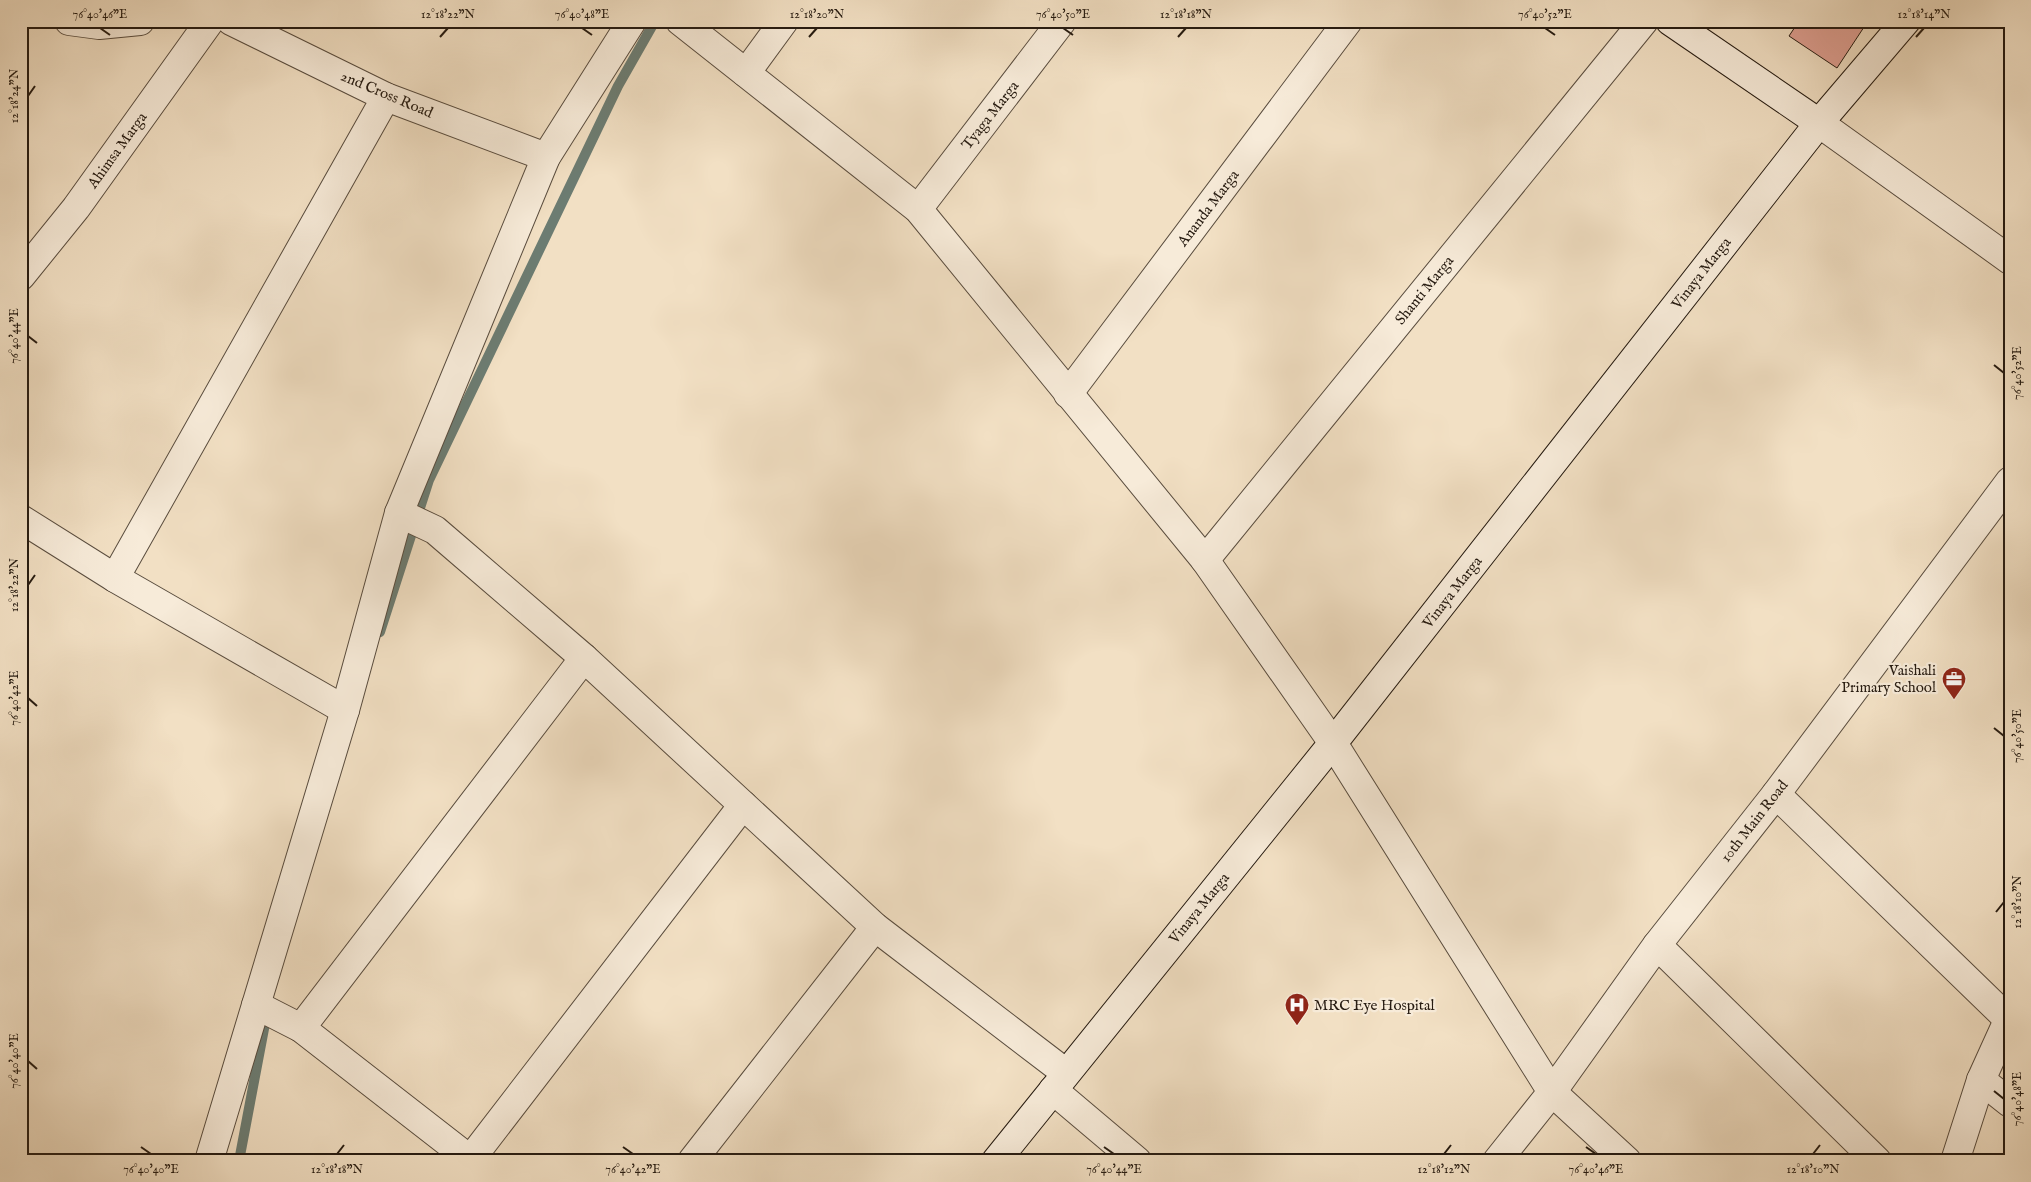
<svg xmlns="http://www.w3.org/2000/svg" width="2031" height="1182" font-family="'IM FELL English',serif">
	<rect width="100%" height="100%" fill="#f2e0c4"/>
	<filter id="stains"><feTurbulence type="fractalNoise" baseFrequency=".004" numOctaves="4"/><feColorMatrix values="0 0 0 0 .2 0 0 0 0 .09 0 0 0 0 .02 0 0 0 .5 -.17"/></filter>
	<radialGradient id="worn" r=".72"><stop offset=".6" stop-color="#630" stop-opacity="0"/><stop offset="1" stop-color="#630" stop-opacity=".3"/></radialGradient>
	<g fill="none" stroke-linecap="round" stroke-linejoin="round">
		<g stroke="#6c7c72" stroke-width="10">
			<polyline points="380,632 429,480 618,86 655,21"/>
			<polyline points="239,1161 267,1013"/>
		</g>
	</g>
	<polygon fill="#e0a093" stroke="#261b11" points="1799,21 1868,21 1837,68 1789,36"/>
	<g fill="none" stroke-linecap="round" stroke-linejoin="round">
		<defs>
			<g id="street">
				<polyline points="69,21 99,25 140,21"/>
				<polyline points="231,21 386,97 546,157"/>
				<polyline points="680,21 918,209 1205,560 1333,743 1552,1092 1627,1161"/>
				<polyline points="746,73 784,21"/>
				<polyline points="1819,123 2010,260"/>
				<polyline points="918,209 1062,21"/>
				<polyline points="21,276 76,208 210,21"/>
				<polyline points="1068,394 1348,21"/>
				<polyline points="399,513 435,530 584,658 875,927 1066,1073"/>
				<polyline points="21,519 115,578 345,710"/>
				<polyline points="1205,560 1644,21"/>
				<polyline points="115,578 386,97"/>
				<polyline points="1776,794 2009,1020"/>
				<polyline points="1657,945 1877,1161"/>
				<polyline points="256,1005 301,1028 472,1161"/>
				<polyline points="301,1028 584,658"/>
				<polyline points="1981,1080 2010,1103"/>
				<polyline points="1053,1090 1137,1161"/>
				<polyline points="470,1160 743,805"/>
				<polyline points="209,1161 345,710 399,513 546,157 632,21"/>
				<polyline points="692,1161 875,927"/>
				<polyline points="1497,1161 1552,1092 1657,945 1776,794 2010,481"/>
				<polyline points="1955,1161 1981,1080 2010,1016"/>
			</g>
			<g id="secondary">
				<polyline points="1670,21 1819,123"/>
				<polyline points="996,1161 1333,743 1819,123 1906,21"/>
			</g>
		</defs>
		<use href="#street" stroke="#594c3e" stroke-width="30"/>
		<use href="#secondary" stroke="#261b11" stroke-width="30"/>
		<use href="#street" stroke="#f7ebd9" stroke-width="28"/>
		<use href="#secondary" stroke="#f7ebd9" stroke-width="28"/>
	</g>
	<path fill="none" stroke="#261b11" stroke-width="2" d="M100 28 110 35M582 28 592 35M1063 28 1073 35M1545 28 1555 35M440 37 448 28M809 37 817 28M1178 37 1186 28M1916 37 1924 28M28 96 35 86M28 336 37 343M1994 365 2004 373M28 585 35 575M28 698 37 706M1994 728 2004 736M1996 912 2004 902M28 1061 37 1069M1994 1091 2004 1099M141 1147 151 1154M623 1147 633 1154M1104 1147 1114 1154M1586 1147 1596 1154M337 1154 344 1145M1444 1154 1451 1145M1813 1154 1820 1145"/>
	<defs>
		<symbol id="office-pin" viewBox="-11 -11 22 30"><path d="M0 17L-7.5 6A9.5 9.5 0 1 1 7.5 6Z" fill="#8f2418" stroke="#f7ebd9"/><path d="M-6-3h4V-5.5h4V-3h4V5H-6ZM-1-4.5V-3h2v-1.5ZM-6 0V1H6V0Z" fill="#fff"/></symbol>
		<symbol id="hospital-pin" viewBox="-11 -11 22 30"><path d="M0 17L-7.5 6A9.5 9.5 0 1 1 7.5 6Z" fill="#8f2418" stroke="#f7ebd9"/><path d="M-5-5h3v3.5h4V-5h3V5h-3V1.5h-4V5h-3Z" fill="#fff"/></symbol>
	</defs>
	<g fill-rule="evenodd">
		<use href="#office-pin" x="1940" y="665" width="28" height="38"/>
		<use href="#hospital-pin" x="1283" y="991" width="28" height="38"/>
	</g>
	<g text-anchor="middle" stroke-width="4.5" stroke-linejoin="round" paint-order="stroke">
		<g font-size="15" fill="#261b11" stroke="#f7ebd9">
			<text transform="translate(387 94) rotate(23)" y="5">2nd Cross Road</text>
			<text transform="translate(990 115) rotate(-52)" y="5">Tyaga Marga</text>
			<text transform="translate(117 150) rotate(-54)" y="5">Ahimsa Marga</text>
			<text transform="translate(1208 208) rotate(-53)" y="5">Ananda Marga</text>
			<text transform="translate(1701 273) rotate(-52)" y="5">Vinaya Marga</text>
			<text transform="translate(1424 290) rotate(-51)" y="5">Shanti Marga</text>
			<text transform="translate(1452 592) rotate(-52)" y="5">Vinaya Marga</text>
			<text transform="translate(1754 821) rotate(-52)" y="5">10th Main Road</text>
			<text transform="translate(1199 908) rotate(-51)" y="5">Vinaya Marga</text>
		</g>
		<g font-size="15" fill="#261b11" stroke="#f7ebd9" text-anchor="end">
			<text x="1936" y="675">Vaishali<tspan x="1936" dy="17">Primary School</tspan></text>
			<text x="1314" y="1010" text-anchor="start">MRC Eye Hospital</text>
		</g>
	</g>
	<rect width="2031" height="1182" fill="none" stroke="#f2e0c4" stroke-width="55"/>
	<rect x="28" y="28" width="1976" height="1126" fill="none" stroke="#261b11" stroke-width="2"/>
	<g font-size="12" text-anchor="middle" fill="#261b11">
		<text x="100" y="18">76°40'46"E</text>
		<text x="448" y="18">12°18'22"N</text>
		<text x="582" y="18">76°40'48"E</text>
		<text x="817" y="18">12°18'20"N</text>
		<text x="1063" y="18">76°40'50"E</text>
		<text x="1186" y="18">12°18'18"N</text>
		<text x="1545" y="18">76°40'52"E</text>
		<text x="1924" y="18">12°18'14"N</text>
		<text transform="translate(14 96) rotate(-90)" y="4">12°18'24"N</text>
		<text transform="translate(14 336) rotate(-90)" y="4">76°40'44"E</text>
		<text transform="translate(2017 373) rotate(-90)" y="4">76°40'52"E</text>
		<text transform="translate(14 585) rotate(-90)" y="4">12°18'22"N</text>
		<text transform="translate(14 698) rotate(-90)" y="4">76°40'42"E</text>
		<text transform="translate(2017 736) rotate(-90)" y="4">76°40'50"E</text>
		<text transform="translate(2017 902) rotate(-90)" y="4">12°18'10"N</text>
		<text transform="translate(14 1061) rotate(-90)" y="4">76°40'40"E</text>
		<text transform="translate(2017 1099) rotate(-90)" y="4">76°40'48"E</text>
		<text x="151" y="1173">76°40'40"E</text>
		<text x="337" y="1173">12°18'18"N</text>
		<text x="633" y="1173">76°40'42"E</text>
		<text x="1114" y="1173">76°40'44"E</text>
		<text x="1444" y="1173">12°18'12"N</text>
		<text x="1596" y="1173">76°40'46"E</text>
		<text x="1813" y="1173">12°18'10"N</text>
	</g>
	<rect width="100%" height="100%" filter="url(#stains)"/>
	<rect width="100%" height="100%" fill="url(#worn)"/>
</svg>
